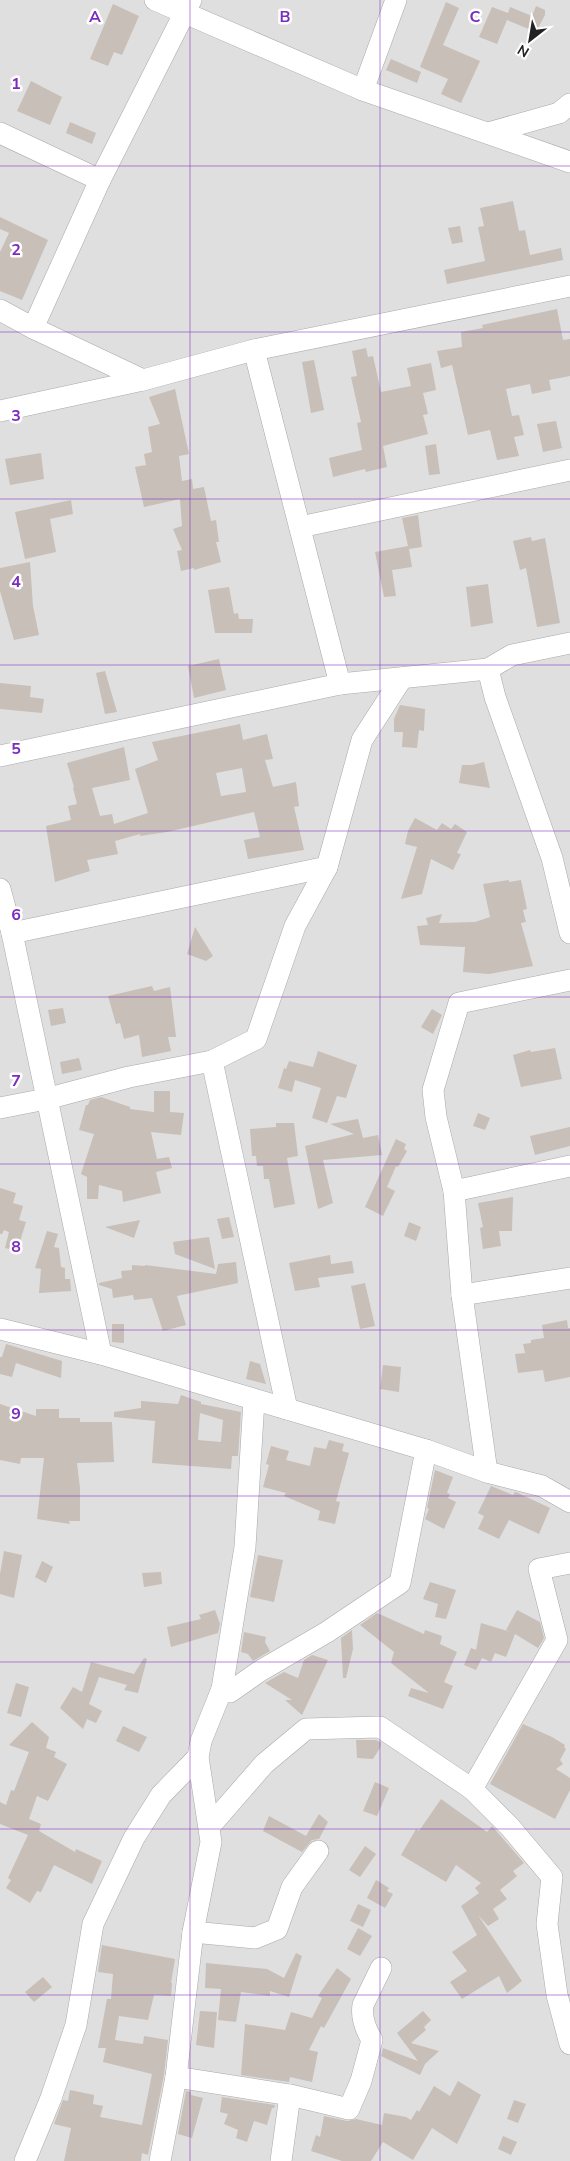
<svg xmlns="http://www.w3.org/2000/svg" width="570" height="2161" font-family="'Nunito Sans',sans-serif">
	<rect width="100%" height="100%" fill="#f2efe9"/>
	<rect fill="#e0dfdf" x="0" y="0" width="570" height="2161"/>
	<g fill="#c7bfb8" fill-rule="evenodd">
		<polygon points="446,2 459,8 443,45 480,61 461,103 441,94 448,79 420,67"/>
		<polygon points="113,4 139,16 122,55 114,52 108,66 90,59"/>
		<polygon points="536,6 545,10 545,15 536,32 507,20 497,44 479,37 492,7 508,13 510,7 532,16"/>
		<polygon points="391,59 421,72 417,83 386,70"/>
		<polygon points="31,81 62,97 50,125 17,111"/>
		<polygon points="70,122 96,133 92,144 66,133"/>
		<polygon points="513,201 519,231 525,230 530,255 561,248 563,260 447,284 444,270 485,261 478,227 484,226 480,208"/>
		<polygon points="0,217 48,240 22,300 0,291 0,252 9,233 0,229"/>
		<polygon points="460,226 463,242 452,244 448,228"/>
		<polygon points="557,309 563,340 570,339 570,376 549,380 551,390 532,394 530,384 506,389 512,416 519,415 524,435 514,437 519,456 497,460 490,430 468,435 452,365 441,368 437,351 462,347 461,332 483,328 482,325"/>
		<polygon points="366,348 368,357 373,356 381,392 411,386 407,368 431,363 436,390 423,393 428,414 423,415 428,434 383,446 387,467 366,472 365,469 333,477 329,458 362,450 357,423 361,422 351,377 357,376 352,351"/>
		<polygon points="314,360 324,410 311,413 302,362"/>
		<polygon points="175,389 189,454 179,456 182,481 192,479 193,489 204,487 211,521 216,520 219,542 216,542 221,562 194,570 194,568 181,571 177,551 182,550 173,529 182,526 180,499 144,507 135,467 146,465 144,454 152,452 148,427 160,424 149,397"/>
		<polygon points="556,421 562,448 543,452 537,424"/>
		<polygon points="436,444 440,474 429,475 425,446"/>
		<polygon points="41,453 44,479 10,485 5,459"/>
		<polygon points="71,500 73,514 50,519 56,552 25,559 15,512"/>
		<polygon points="418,515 422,547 409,549 412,567 392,570 396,596 384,597 375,552 408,546 402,518"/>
		<polygon points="531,537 532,541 545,538 560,623 537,627 526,568 520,570 513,541"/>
		<polygon points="30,562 33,606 39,635 14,640 0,591 0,568"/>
		<polygon points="488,584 493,623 471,627 466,587"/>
		<polygon points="229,587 234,614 238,613 239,619 253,619 252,633 215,633 208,590"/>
		<polygon points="219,659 226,690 194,698 188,666"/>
		<polygon points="105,671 117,712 105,714 96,673"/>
		<polygon points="0,683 31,686 30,697 44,699 42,713 0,709"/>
		<polygon points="400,705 425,709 424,731 419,730 417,748 402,747 403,732 394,732 394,719"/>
		<path d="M240 724 243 740 267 734 273 759 265 760 273 787 296 782 299 806 294 807 304 850 248 859 244 840 260 837 254 812 167 832 140 836V834L115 841 118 854 87 860 90 871 55 882 46 826 71 820 68 806 77 804 73 788 74 787 67 763 124 747 130 780 92 788 100 816 112 814 114 824 148 813 135 769 158 760 152 742ZM242 768 246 792 221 796 216 773Z"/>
		<polygon points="484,762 490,788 459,783 462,765 472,765"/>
		<polygon points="415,818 437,830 442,823 451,829 455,824 467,832 457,853 461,854 453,870 431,859 422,894 401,899 417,847 405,844 408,831"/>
		<polygon points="509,880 509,882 521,880 527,909 523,910 526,922 521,923 533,966 489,974 463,972 465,947 420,945 417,926 428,925 426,918 442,914 439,923 475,922 490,917 483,884"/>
		<polygon points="195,927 213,956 206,961 187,954"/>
		<polygon points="152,986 154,991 170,987 176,1037 168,1037 171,1051 142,1057 139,1035 124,1039 120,1023 116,1024 108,996"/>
		<polygon points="63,1008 66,1023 51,1026 48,1010"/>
		<polygon points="432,1009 442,1015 433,1034 421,1027"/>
		<polygon points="555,1048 562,1079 521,1087 513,1055 530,1050 531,1052"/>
		<polygon points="318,1051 357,1065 346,1098 337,1096 327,1123 312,1118 321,1088 295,1080 292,1092 278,1088 284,1068 286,1069 289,1061 313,1067"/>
		<polygon points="79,1058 82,1070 62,1074 60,1062"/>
		<polygon points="154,1091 170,1091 170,1112 184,1113 181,1135 151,1132 157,1159 169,1157 172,1168 156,1172 161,1193 123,1202 122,1191 99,1185 98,1199 87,1199 87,1177 81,1174 94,1134 79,1130 86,1105 88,1105 90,1100 101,1097 130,1107 130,1109 154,1112"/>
		<polygon points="478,1113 490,1118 485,1130 473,1126"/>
		<polygon points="358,1119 363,1138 378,1135 382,1155 323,1160 333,1203 318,1209 305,1146 354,1134 330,1124"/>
		<polygon points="276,1123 294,1123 298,1156 287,1158 295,1204 274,1208 269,1179 264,1179 263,1166 257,1166 256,1156 252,1156 250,1129 276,1127"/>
		<polygon points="570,1127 570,1146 535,1155 530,1136"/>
		<polygon points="396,1139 406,1144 404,1149 407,1151 398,1167 396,1166 387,1187 395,1191 383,1216 365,1207"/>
		<polygon points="0,1188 16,1193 13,1203 23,1206 19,1220 26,1222 17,1251 5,1248 9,1232 4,1230 2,1234 0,1234"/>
		<polygon points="513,1197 512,1231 499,1231 501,1246 483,1249 480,1228 483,1227 478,1203"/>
		<polygon points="229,1217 234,1237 222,1239 217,1219"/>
		<polygon points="140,1220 134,1238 105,1227"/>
		<polygon points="409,1222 421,1227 416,1241 404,1236"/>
		<polygon points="47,1231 58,1234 54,1247 59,1248 61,1267 65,1268 65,1279 70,1279 71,1291 39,1293 41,1269 35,1268"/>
		<polygon points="209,1237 215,1269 175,1254 173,1242"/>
		<polygon points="330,1255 331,1264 352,1261 354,1273 318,1278 320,1287 295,1291 289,1263"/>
		<polygon points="236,1262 238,1283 177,1296 186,1325 163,1331 152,1298 134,1300 133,1295 113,1298 112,1289 99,1285 99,1283 122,1278 121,1271 132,1270 132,1265 145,1266 145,1265 216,1274 218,1264"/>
		<polygon points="365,1283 375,1326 360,1329 351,1286"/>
		<polygon points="567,1320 568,1328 570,1328 570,1377 545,1382 543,1370 518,1373 515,1354 525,1353 523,1344 531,1343 531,1340 544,1338 542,1325"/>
		<polygon points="112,1324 124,1324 124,1343 112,1342"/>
		<polygon points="6,1344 62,1361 61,1378 16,1363 12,1377 0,1374 0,1357 2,1357"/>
		<polygon points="250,1361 260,1364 266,1384 246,1379"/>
		<polygon points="383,1365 401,1367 399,1392 380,1389"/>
		<path d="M181 1395 201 1402V1404L241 1412 238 1456H232L231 1469 152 1463 155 1421 114 1417V1412L141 1408V1401L178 1404ZM200 1413 223 1420 221 1442 198 1440Z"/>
		<polygon points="0,1404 36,1416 36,1409 59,1409 59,1418 80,1418 80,1422 112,1422 114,1462 77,1463 80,1488 80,1521 69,1521 70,1524 37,1519 44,1458 21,1458 20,1464 0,1460"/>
		<polygon points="329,1440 344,1444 342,1451 349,1453 336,1501 340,1502 335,1524 318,1520 320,1511 284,1496 286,1493 263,1487 269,1465 266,1464 271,1446 289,1451 286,1460 310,1466 314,1447 326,1449"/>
		<polygon points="435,1470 453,1477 447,1493 450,1494 448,1498 456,1502 444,1529 425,1519 429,1509 427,1508"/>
		<polygon points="491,1486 513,1495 515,1492 518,1493 550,1508 539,1534 509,1520 499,1539 478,1529 484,1516 478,1513"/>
		<polygon points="4,1551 22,1555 14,1598 0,1594 0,1574"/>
		<polygon points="258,1555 283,1560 274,1602 250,1597"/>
		<polygon points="42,1561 53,1567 46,1583 35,1577"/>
		<polygon points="161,1572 162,1584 144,1587 142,1573"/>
		<polygon points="430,1582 456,1590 446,1619 435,1617 438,1604 423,1599"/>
		<polygon points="215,1610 220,1624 218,1633 171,1647 167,1627 201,1619 199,1615"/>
		<polygon points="517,1610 540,1622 544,1638 538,1648 515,1634 506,1657 495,1653 491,1662 482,1658 476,1670 464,1665 471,1648 476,1650 481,1623 511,1632 506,1630"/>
		<polygon points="377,1613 424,1634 425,1630 442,1636 440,1644 457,1652 444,1682 453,1686 443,1709 408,1696 411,1688 429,1693 391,1663 394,1652 360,1625"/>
		<polygon points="352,1630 353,1649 346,1678 343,1678 341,1638"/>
		<polygon points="244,1632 266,1637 265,1642 270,1651 253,1661 248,1654 241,1652"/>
		<polygon points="312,1655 328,1660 302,1715 285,1700 292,1700 265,1683 284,1672 298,1678 304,1660"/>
		<polygon points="144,1658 147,1659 138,1693 124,1690 127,1685 99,1677 89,1704 102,1711 96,1723 87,1719 83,1729 60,1708 73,1687 82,1692 91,1662 134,1674"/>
		<polygon points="16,1683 29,1687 21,1717 7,1713"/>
		<polygon points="32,1722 49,1737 46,1748 56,1752 54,1757 67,1764 48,1801 37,1796 29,1819 41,1824 39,1831 75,1852 76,1849 102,1861 92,1884 54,1865 41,1892 37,1891 30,1903 6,1888 11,1880 8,1878 28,1835 0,1824 0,1802 6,1805 11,1790 14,1791 29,1752 9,1745"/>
		<polygon points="523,1724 552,1737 565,1745 564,1747 566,1749 560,1760 563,1764 556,1769 570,1778 570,1790 555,1819 490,1784"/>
		<polygon points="123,1726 147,1737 139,1752 116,1741"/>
		<polygon points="356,1740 376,1740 381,1743 380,1748 373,1759 357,1758"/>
		<polygon points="375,1782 389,1788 377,1816 363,1811"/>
		<polygon points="441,1799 487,1832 492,1826 524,1863 513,1871 517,1876 500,1890 507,1899 493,1909 499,1919 488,1926 478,1915 522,1981 507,1993 499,1976 462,1999 450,1982 467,1971 452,1952 477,1935 461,1906 479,1893 475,1888 481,1883 456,1865 446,1882 401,1855 416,1829 419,1831"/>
		<polygon points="319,1814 328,1822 319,1839 312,1840 302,1852 263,1831 269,1816 306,1836"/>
		<polygon points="365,1846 376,1854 360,1877 349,1870"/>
		<polygon points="376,1880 389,1888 387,1891 393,1894 385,1908 367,1898"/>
		<polygon points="358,1904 371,1910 363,1927 350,1921"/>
		<polygon points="358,1928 372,1936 360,1956 347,1949"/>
		<polygon points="102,1945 175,1959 171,1983 172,1983 171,1996 154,1995 148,2020 119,2016 115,2040 143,2044 144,2036 168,2040 164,2075 148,2155 142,2153 141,2161 64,2161 71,2128 54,2124 63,2100 68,2101 70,2090 94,2095 93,2104 103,2106 100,2117 142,2125 152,2074 103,2062 106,2048 98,2048 107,1999 111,1999 113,1974 98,1972"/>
		<polygon points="296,1953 302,1956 289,1997 270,1991 270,1996 241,1992 236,2022 218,2020 221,1989 205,1988 206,1963 267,1969 284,1978"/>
		<polygon points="337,1968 351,1979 324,2028 321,2026 309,2050 318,2052 312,2082 290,2077 289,2082 241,2075 245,2024 285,2030 291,2012 312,2018 322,1998 318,1996"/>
		<polygon points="43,1977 52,1987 34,2002 25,1992"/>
		<polygon points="200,2011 217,2012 214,2048 196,2045"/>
		<polygon points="423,2011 431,2020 424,2027 426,2030 411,2043 439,2051 425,2064 420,2075 381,2056 383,2048 418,2061 397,2033"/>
		<polygon points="458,2081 481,2095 457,2144 432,2128 413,2160 383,2142 371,2161 342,2161 311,2151 316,2135 320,2137 324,2116 347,2121 356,2119 382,2125 384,2113 406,2117 411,2120 417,2110 419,2112 434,2086 450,2096"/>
		<polygon points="186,2091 191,2092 191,2095 203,2098 192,2138 178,2134"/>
		<polygon points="222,2097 275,2105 274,2108 272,2108 267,2125 254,2121 247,2142 236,2138 238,2130 224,2124 228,2114 220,2112"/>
		<polygon points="514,2100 526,2104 518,2123 507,2119"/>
		<polygon points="503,2136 517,2142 511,2155 498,2149"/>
	</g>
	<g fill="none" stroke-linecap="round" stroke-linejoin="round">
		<defs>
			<g id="minor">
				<polyline points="155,0 363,90 570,162"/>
				<polyline points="363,90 396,0"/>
				<polyline points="0,133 100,180"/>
				<polyline points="488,133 559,113 570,104"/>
				<polyline points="0,310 33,328 143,380"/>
				<polyline points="33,328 100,180 191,0"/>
				<polyline points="254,350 340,684"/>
				<polyline points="0,411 143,380 254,350 570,286"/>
				<polyline points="300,527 570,470"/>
				<polyline points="488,669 495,697 552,858 570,933"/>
				<polyline points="0,756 340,684 488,669 512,655 570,643"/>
				<polyline points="0,889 12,933 101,1354"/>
				<polyline points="12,933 327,867"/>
				<polyline points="212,1061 287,1409"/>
				<polyline points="0,1108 46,1099 129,1077 212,1061 256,1039 295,926 327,867 362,740 402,678"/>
				<polyline points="454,1191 570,1166"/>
				<polyline points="462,1295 570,1278"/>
				<polyline points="0,1329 101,1354 426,1450 487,1472 542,1486 570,1502"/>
				<polyline points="487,1472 462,1295 454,1191 436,1117 433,1090 459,1003 570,980"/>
				<polyline points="570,1563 539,1569 557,1640 472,1789 510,1827 552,1877 547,1924 557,1995 570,2044"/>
				<polyline points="222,1689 230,1692 260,1671 327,1632 400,1583 426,1450"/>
				<polyline points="210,1826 264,1764 306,1729 380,1727 472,1789"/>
				<polyline points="193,1932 255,1938 277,1929 292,1887 318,1851"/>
				<polyline points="176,2077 290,2095 281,2161"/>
				<path d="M290 2095 349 2109 361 2081 372 2040C366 2030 361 2017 363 2005L381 1968"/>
				<polyline points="25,2161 51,2098 76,2025 93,1924 134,1838 161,1795 198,1757"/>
				<polyline points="160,2161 176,2077 193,1932 211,1842 198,1757 201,1741 222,1689 245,1547 254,1400"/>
			</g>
		</defs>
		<use href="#minor" stroke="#a9a9a9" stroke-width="22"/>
		<use href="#minor" stroke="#fff" stroke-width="21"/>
	</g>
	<path fill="none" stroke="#7b2cbf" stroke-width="1" stroke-opacity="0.55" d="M190 0V2161M380 0V2161M0 166H570M0 332H570M0 499H570M0 665H570M0 831H570M0 997H570M0 1164H570M0 1330H570M0 1496H570M0 1662H570M0 1829H570M0 1995H570"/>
	<g font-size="16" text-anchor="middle" font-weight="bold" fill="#7b2cbf" stroke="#fff" stroke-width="5" stroke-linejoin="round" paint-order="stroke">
		<text x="95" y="22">A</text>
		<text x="285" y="22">B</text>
		<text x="475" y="22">C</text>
		<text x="16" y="89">1</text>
		<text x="16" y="255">2</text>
		<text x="16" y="421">3</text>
		<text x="16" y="587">4</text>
		<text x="16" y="754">5</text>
		<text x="16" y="920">6</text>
		<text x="16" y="1086">7</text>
		<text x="16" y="1252">8</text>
		<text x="16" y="1419">9</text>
	</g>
	<g transform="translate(530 40) rotate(211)" stroke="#ffffff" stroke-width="4" paint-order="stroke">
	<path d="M0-4L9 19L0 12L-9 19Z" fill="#222222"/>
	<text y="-8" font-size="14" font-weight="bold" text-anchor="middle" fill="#222222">N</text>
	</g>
</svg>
